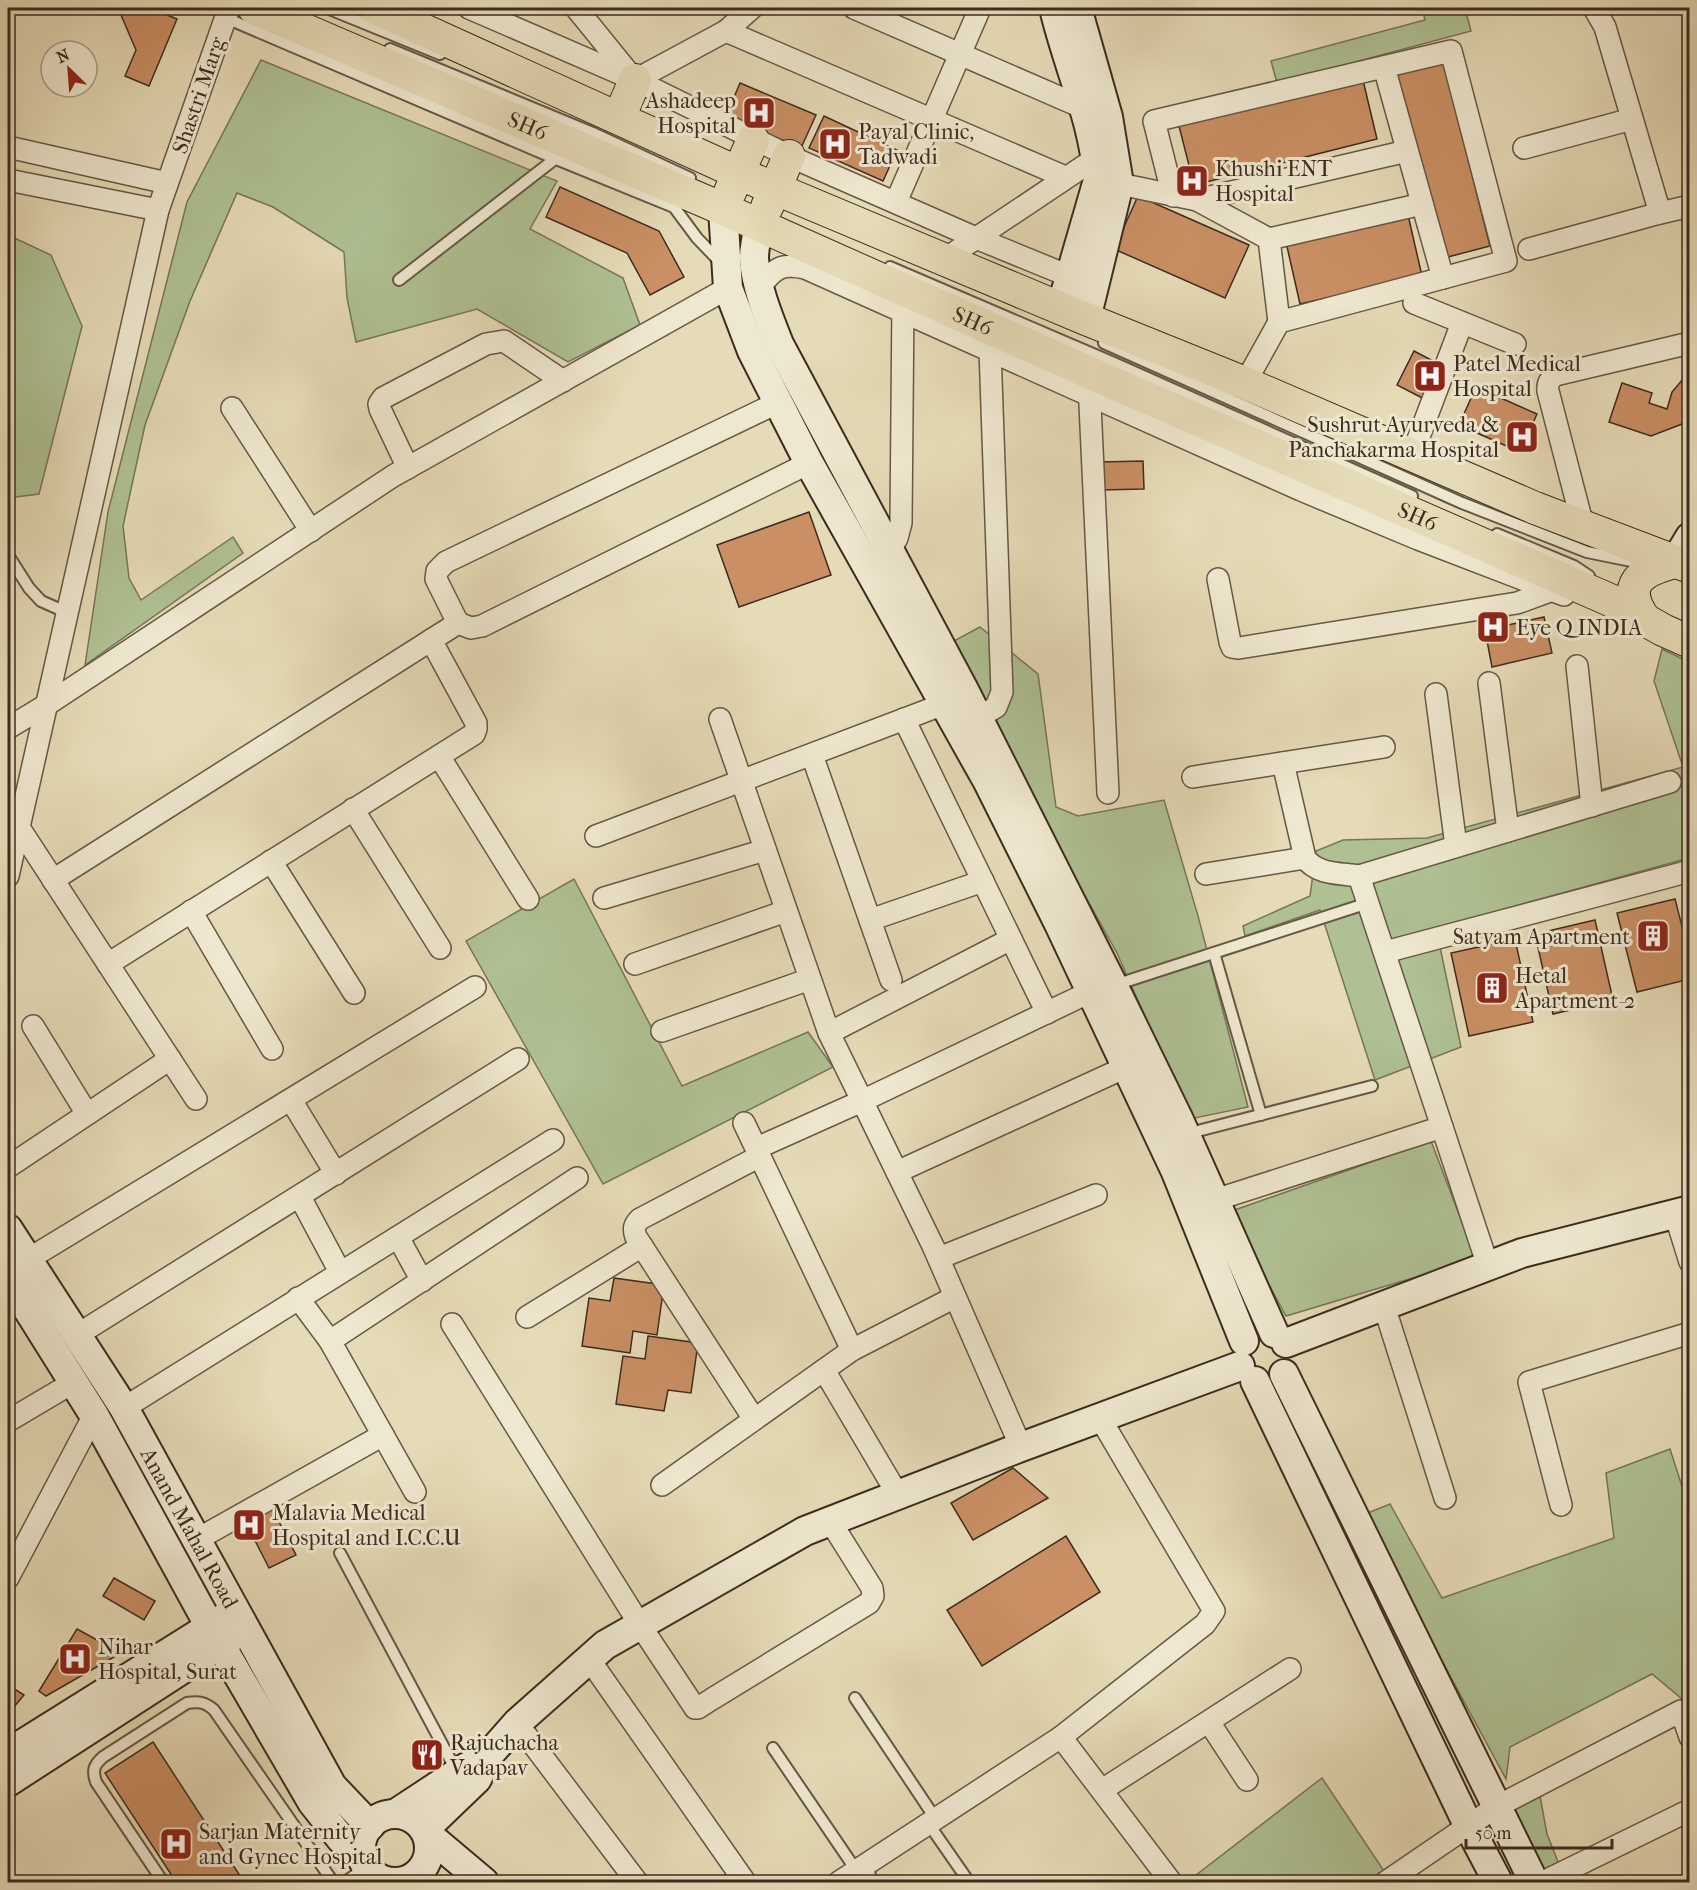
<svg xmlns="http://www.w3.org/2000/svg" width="1697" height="1890" font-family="'IM FELL French Canon',serif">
	<rect width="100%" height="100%" fill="#e6dbb7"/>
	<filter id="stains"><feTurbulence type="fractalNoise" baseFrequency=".00333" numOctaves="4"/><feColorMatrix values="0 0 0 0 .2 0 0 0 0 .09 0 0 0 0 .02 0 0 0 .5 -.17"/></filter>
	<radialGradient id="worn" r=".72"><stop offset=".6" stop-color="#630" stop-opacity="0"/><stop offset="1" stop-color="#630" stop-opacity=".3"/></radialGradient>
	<g fill="#afc193" stroke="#76765a" stroke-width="1.5">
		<polygon points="1422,8 1465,8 1471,31 1277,83 1271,61 1425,20"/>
		<polygon points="261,60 557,181 530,229 623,278 640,325 568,362 477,309 356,342 347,298 344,252 273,207 237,193 190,301 145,425 123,526 129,578 141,600 233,537 243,553 85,665 108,512 187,202"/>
		<polygon points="8,235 51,255 82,326 39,494 8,498"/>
		<polygon points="980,627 1038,674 1056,807 1078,816 1164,800 1198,916 1248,1107 1190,1119 1117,953 1014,769 952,642"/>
		<polygon points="1662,649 1689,662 1689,858 1436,928 1461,1047 1375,1080 1320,910 1245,936 1243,926 1310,896 1316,851 1343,840 1427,838 1683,767 1654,681"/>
		<polygon points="574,879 682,1086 808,1032 833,1067 603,1184 466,941"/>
		<polygon points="1431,1141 1476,1259 1286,1316 1229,1212"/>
		<polygon points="1670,1449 1689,1508 1689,1698 1682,1699 1652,1674 1510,1747 1506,1779 1363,1515 1390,1504 1442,1598 1614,1538 1606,1473"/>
		<polygon points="1322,1778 1384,1871 1364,1882 1187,1882"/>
		<polygon points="1540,1796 1547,1834 1566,1882 1544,1882 1508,1812"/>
	</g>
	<g fill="#ca8f64" stroke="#3c2c20" stroke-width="1.5">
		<polygon points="118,8 158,8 157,11 177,19 149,86 125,76 136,50"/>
		<polygon points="1443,60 1490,246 1444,258 1396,72"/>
		<polygon points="1362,76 1377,139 1194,185 1178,122"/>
		<polygon points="740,83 816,115 801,148 726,116"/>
		<polygon points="824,116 897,150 883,181 809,148"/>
		<polygon points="560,187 659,231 684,277 650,295 627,253 546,217"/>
		<polygon points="1138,196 1249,245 1225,298 1114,249"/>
		<polygon points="1408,215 1422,276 1300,304 1286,242"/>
		<polygon points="1414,351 1441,365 1424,399 1397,385"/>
		<polygon points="1689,372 1690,416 1682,424 1651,436 1609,422 1622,383 1652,393 1649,403 1667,409 1672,392"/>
		<polygon points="1476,387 1537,414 1520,452 1459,425"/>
		<polygon points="1143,461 1144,489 1100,490 1099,462"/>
		<polygon points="809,512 831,575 739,607 717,545"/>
		<polygon points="1544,617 1552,653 1492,667 1485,630"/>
		<polygon points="1675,899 1690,958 1690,979 1637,992 1617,913"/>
		<polygon points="1595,920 1613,1000 1553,1014 1535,934"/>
		<polygon points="1515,939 1533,1022 1469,1036 1451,953"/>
		<polygon points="614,1278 664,1285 657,1335 633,1331 630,1353 582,1346 589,1298 610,1301"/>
		<polygon points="648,1336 698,1343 691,1393 668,1390 664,1411 616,1404 623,1356 645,1359"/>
		<polygon points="1013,1468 1048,1498 973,1540 951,1503"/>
		<polygon points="270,1504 296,1555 269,1568 243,1517"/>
		<polygon points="1066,1536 1100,1592 982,1666 947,1610"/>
		<polygon points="114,1578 155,1601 144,1620 103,1596"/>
		<polygon points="77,1629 121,1653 46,1696 39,1691"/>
		<polygon points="8,1685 24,1695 13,1708 8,1705"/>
		<polygon points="153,1742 244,1882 176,1882 105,1773"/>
	</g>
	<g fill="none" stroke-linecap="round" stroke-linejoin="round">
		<defs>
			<g id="lane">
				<polyline points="327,8 440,54"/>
				<polyline points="226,18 556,159 674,207 697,238 720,262"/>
				<polyline points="390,49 593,133 690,178"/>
				<polyline points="890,267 1114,363 1412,496"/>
				<polyline points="399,280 560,155"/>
				<polyline points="1104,343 1462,503 1587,552 1641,563"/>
				<polyline points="1497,534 1574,566 1589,576"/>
				<polyline points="8,555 29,588 41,601 68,613"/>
				<polyline points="1214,953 1261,1115"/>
				<polyline points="1115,985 1368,903"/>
				<polyline points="1186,1134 1372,1086"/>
				<polyline points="340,1553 457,1772"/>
				<polyline points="855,1698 935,1818"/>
				<polyline points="773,1748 856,1870"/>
				<polyline points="928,1823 969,1882"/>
				<polyline points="865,1864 873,1882"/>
				<path d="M163 1882 96 1782C92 1770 94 1765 103 1757L187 1703C198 1701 205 1702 214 1710L333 1882"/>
				<polyline points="345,1882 367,1867"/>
			</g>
			<g id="street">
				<polyline points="469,8 635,80 789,156 976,238 1081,281"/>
				<polyline points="576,8 632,77"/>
				<polyline points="854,8 1084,108"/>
				<polyline points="1594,8 1605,27 1660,213 1690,206"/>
				<polyline points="726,31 1065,177"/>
				<polyline points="1384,67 1443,278"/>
				<polyline points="635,80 726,31 752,8"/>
				<polyline points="8,147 167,183"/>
				<polyline points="1524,148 1632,119"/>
				<polyline points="8,180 158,210"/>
				<polyline points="1105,181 1197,200 1269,239 1279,322 1506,261 1451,51 1154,121 1173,196"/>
				<polyline points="1197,200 1407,151"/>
				<polyline points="896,202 980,8"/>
				<polyline points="1269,239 1422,204"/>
				<polyline points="1529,249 1660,213"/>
				<polyline points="945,259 1096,158"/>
				<path d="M760 287C774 268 782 263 805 268L1301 490 1418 539 1564 595"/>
				<polyline points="1414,303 1515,344"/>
				<polyline points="1089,383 1108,793"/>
				<polyline points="1245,383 1279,322"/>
				<polyline points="232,408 311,531"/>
				<polyline points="1412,455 1462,323"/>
				<polyline points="408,468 380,409 379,404 383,398 486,344 504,341 563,381"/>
				<path d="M1583 526 1548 391C1547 384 1549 380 1555 375L1690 343"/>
				<polyline points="889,552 897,538 901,523 903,300"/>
				<polyline points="1218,579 1230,642 1232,647 1239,648 1517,603 1550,591"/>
				<polyline points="458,623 436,579 437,571 446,562 779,402"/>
				<polyline points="1577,666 1592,806"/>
				<polyline points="1489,683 1508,831"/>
				<polyline points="1436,694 1456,846"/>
				<polyline points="720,719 829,1033 933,1246 1021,1447"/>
				<polyline points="904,719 1047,1013"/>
				<polyline points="966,725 996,707 1002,692 990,350"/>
				<polyline points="8,728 48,704 393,476 728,288"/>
				<polyline points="812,755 891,980"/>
				<polyline points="439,756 528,899"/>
				<path d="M1283 763 1305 858C1317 875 1341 873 1359 876"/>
				<polyline points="1193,777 1384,747"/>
				<polyline points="353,809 440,948"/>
				<polyline points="20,829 196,1099"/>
				<polyline points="596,836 944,704"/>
				<polyline points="271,861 354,993"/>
				<polyline points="1206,874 1305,858"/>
				<polyline points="8,876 158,210 229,8"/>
				<polyline points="53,880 458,623 471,628 482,626 809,463"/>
				<polyline points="604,898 765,850"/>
				<polyline points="191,911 272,1049"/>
				<polyline points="870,920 983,881"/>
				<polyline points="1385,952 1690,871"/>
				<polyline points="108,964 474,734 476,729 476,723 431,640"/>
				<polyline points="635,964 786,911"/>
				<polyline points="33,1026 87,1114"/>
				<polyline points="662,1031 810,979"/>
				<polyline points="829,1033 1011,939"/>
				<polyline points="291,1100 336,1174"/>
				<polyline points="744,1123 852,1350"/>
				<polyline points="757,1148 862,1101 1090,992"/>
				<polyline points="8,1167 170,1059"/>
				<polyline points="897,1172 1126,1067"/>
				<polyline points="300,1197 340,1272"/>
				<polyline points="1215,1200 1442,1127"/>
				<polyline points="1675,1214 1690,1262"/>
				<polyline points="398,1237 422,1281"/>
				<polyline points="939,1258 1096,1195"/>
				<polyline points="27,1260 475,987"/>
				<polyline points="1488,1266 1359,876 1670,782"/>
				<polyline points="298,1298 330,1341 577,1178"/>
				<polyline points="1384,1306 1445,1498"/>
				<polyline points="527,1317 642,1246"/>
				<polyline points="452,1324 640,1625 695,1708 698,1708 712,1699 869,1603 873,1596 872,1588 830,1521"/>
				<polyline points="77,1335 518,1059"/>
				<polyline points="330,1341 415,1492"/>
				<polyline points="824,1370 898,1495"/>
				<polyline points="124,1408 553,1140"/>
				<path d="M754 1419 636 1237C633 1229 634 1225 640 1219L760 1156"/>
				<polyline points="8,1421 74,1382"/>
				<polyline points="662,1485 852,1350 955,1297"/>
				<polyline points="1561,1505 1529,1382 1690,1333"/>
				<polyline points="196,1540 383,1435"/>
				<polyline points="8,1578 94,1415"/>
				<polyline points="589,1659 745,1882"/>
				<polyline points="1209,1722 1247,1780"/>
				<polyline points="517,1723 637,1882"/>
				<polyline points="1061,1737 1205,1624 1214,1611 1100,1418"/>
				<polyline points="1102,1790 1290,1669"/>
				<polyline points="839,1882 1061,1737 1171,1882"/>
				<polyline points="1386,1882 1496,1807 1681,1711 1690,1737"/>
				<polyline points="1543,1882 1690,1810"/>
			</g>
			<g id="secondary">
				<path d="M1054 8C1067 65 1094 120 1098 180L1061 308"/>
				<polyline points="1077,8 1108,117 1119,184 1086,319"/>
				<polyline points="723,209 728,288 752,351 809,463 988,782 1059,924 1176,1172 1244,1341"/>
				<path d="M759 225C757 236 754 247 754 258 755 284 769 319 779 344L963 688 1113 985 1179 1120 1274 1333"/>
				<polyline points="1675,562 1690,537"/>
				<path id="s1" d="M8 1229 124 1408 332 1786 370 1826"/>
				<polyline points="8,1278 94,1415 209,1625 312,1802 341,1839 361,1852"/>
				<polyline points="1286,1343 1522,1253 1690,1210"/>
				<polyline points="1284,1374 1534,1882"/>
				<polyline points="1255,1381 1469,1827 1498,1882"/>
				<polyline points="8,1753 227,1616"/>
				<polyline points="8,1782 235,1635"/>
				<circle cx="395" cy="1848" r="34"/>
				<polyline points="395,1814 465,1768 485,1758"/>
				<polyline points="425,1829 477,1779 487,1757 517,1723 605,1645 805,1531 1021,1447 1240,1366"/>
				<polyline points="427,1834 484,1882"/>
			</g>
			<g id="primary">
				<path id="s2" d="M254 8 723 209 1088 372 1610 600 1663 630 1690 642"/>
				<polyline points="375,8 752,179 1086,319 1245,383 1535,508 1690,567"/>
				<polyline points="619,118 635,80"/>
				<polyline points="730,192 753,140"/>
				<polyline points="767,207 789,156"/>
				<path d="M1645 620C1620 584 1640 571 1675 562"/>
			</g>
		</defs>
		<use href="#lane" stroke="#665846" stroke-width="14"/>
		<use href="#street" stroke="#665846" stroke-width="24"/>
		<use href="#secondary" stroke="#3c2c20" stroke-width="32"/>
		<use href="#primary" stroke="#3c2c20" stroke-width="34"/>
		<use href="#lane" stroke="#efe8d0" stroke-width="10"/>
		<use href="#street" stroke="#efe8d0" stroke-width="21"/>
		<use href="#secondary" stroke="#efe8d0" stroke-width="28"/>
		<use href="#primary" stroke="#e6dbb7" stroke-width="32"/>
	</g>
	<defs>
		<symbol id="hospital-square" viewBox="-11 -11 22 22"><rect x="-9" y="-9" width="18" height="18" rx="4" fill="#8f2418" stroke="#efe8d0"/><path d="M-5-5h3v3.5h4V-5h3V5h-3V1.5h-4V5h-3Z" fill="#fff"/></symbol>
		<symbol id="building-square" viewBox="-11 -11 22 22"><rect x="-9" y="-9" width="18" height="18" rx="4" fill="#8f2418" stroke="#efe8d0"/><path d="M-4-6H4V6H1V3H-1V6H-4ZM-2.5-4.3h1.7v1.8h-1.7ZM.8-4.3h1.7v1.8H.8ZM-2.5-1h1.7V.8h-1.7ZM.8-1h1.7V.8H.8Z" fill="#fff"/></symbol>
		<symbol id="restaurant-square" viewBox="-11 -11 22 22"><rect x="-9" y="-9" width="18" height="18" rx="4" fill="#8f2418" stroke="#efe8d0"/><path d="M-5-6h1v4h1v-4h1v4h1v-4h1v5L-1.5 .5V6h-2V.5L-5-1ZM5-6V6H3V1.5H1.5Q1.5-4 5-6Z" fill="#fff"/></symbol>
	</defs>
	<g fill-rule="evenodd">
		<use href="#hospital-square" x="740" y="94" width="38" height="38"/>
		<use href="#hospital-square" x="816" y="125" width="38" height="38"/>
		<use href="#hospital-square" x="1173" y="162" width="38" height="38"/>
		<use href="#hospital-square" x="1411" y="357" width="38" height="38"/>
		<use href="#hospital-square" x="1503" y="418" width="38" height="38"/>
		<use href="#hospital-square" x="1474" y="608" width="38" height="38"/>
		<use href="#building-square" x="1634" y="917" width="38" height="38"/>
		<use href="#building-square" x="1473" y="969" width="38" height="38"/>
		<use href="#hospital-square" x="230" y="1506" width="38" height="38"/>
		<use href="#hospital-square" x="56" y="1640" width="38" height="38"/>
		<use href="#restaurant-square" x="408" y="1736" width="38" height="38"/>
		<use href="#hospital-square" x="157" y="1825" width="38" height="38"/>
	</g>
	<g text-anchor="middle" stroke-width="6" stroke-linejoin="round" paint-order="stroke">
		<g font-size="22" fill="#3c2c20" stroke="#efe8d0">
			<text transform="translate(198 95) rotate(-71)" y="8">Shastri Marg</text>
			<text dy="8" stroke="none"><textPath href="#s2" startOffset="298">SH6</textPath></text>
			<text dy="8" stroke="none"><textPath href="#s2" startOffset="784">SH6</textPath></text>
			<text dy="8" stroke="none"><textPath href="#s2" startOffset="1270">SH6</textPath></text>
			<text dy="8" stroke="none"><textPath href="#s1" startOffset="350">Anand Mahal Road</textPath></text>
		</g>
		<g font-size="22" fill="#3c2c20" stroke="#efe8d0" text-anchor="start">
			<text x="736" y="108" text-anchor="end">Ashadeep<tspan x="736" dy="25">Hospital</tspan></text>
			<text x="858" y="139">Payal Clinic,<tspan x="858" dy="25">Tadwadi</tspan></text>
			<text x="1215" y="176">Khushi ENT<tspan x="1215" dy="25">Hospital</tspan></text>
			<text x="1453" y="371">Patel Medical<tspan x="1453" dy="25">Hospital</tspan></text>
			<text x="1499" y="432" text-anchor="end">Sushrut Ayurveda &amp;<tspan x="1499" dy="25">Panchakarma Hospital</tspan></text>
			<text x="1516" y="635">Eye Q INDIA</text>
			<text x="1630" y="944" text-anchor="end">Satyam Apartment</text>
			<text x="1515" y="983">Hetal<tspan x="1515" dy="25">Apartment-2</tspan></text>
			<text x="272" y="1520">Malavia Medical<tspan x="272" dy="25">Hospital and I.C.C.U</tspan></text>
			<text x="98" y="1654">Nihar<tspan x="98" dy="25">Hospital, Surat</tspan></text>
			<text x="450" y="1750">Rajuchacha<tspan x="450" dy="25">Vadapav</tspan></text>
			<text x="199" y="1839">Sarjan Maternity<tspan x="199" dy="25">and Gynec Hospital</tspan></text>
		</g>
	</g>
	<rect width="1697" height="1890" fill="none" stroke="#e6dbb7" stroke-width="30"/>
	<rect x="9" y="9" width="1679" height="1872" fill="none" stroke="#3c2c20" stroke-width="3"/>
	<rect x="15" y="15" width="1667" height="1860" fill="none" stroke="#3c2c20" stroke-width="1.5"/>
	<g transform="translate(69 69) rotate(335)"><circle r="28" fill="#efe8d0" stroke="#a79d8a" stroke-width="1.5"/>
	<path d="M0-4.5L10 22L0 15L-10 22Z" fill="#8f2418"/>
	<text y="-9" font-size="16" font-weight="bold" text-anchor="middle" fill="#3c2c20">N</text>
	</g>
	<path d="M1466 1839v9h146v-9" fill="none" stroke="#3c2c20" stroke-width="3"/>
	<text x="1475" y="1839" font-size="18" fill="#3c2c20" stroke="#efe8d0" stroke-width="4.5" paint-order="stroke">50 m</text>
	<rect width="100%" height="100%" filter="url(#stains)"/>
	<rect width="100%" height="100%" fill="url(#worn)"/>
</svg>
